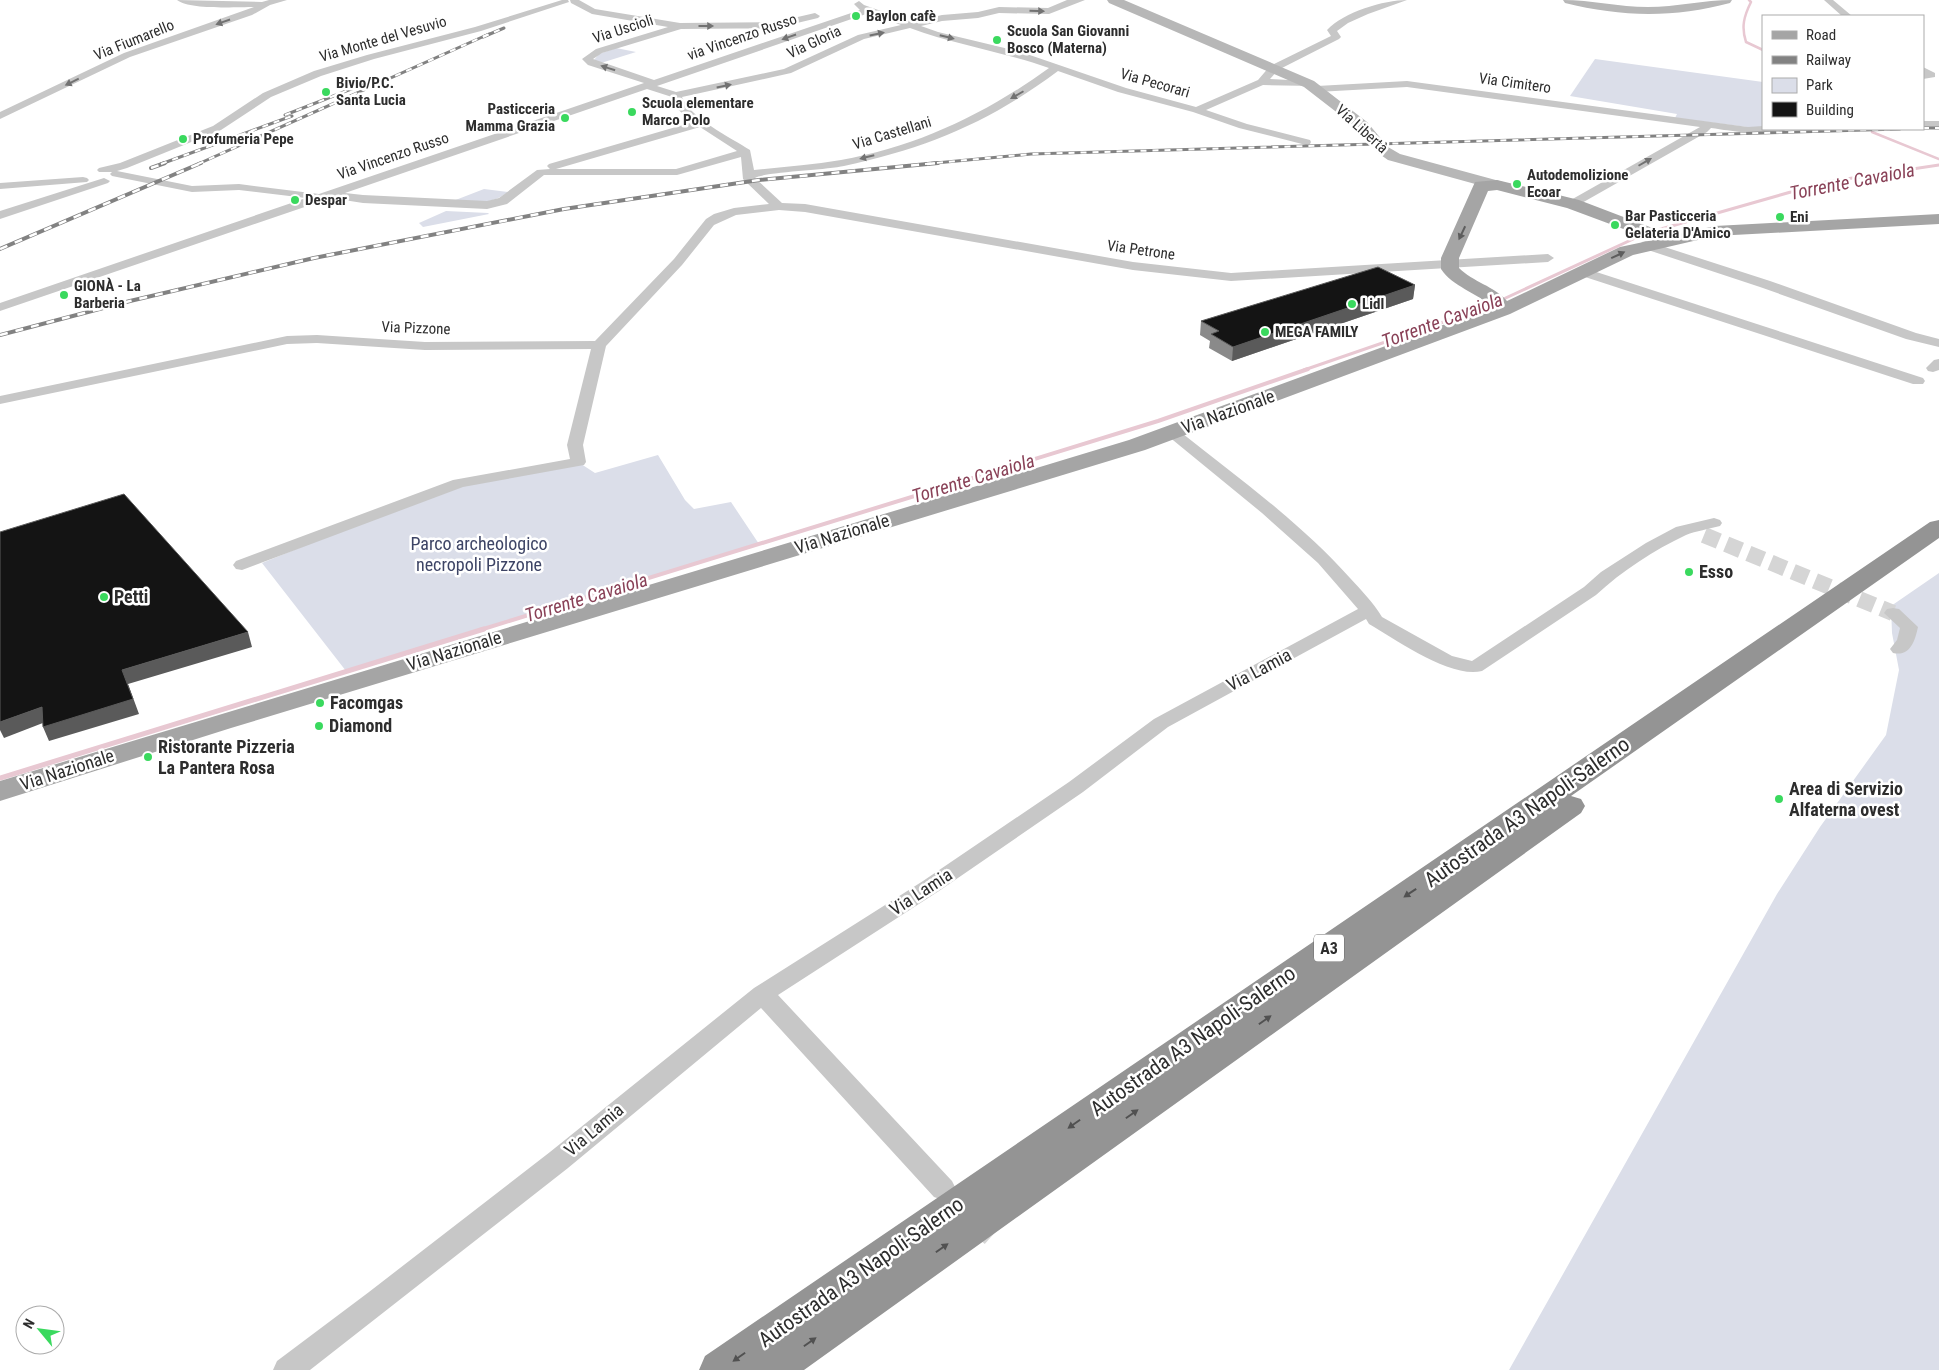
<svg xmlns="http://www.w3.org/2000/svg" width="1939" height="1370" font-family="'Roboto Condensed',sans-serif">
	<rect width="100%" height="100%" fill="#fff"/>
	<g fill="#dbdee9">
		<polygon points="616,48 636,52 601,63 594,60 599,54"/>
		<polygon points="1595,59 1763,82 1763,129 1675,118 1677,114 1570,96"/>
		<path d="M484 189 508 192C489 206 475 202 453 201Z"/>
		<polygon points="446,211 488,213 489,214 423,227 419,223"/>
		<polygon points="658,455 685,500 694,509 731,502 759,544 346,671 262,563 459,483 578,462 595,473"/>
		<polygon points="1939,573 1939,1370 1509,1370 1777,894 1820,827 1886,735 1899,670 1892,633 1891,606"/>
	</g>
	<g fill="none" stroke-linecap="round" stroke-linejoin="round">
		<g stroke="#e8c8d2" stroke-width="2.5">
			<path d="M1749 0 1751 2C1744 16 1741 27 1746 42L1763 50"/>
			<polyline points="1872,132 1939,159"/>
		</g>
		<g stroke="#e8c8d2" stroke-width="3">
			<polyline points="1654,231 1826,182 1939,165"/>
			<polyline points="1304,370 1484,308 1644,234"/>
		</g>
		<polyline stroke="#e8c8d2" stroke-width="4" points="480,630 1158,421 1308,369"/>
		<polyline stroke="#e8c8d2" stroke-width="5" points="0,778 484,629"/>
		<polyline stroke="#d5d5d5" stroke-width="16" stroke-dasharray="16 8" stroke-linecap="butt" points="1704,535 1893,613"/>
		<polyline stroke="#d5d5d5" stroke-width="26" stroke-dasharray="26 12" stroke-linecap="butt" points="974,1217 1002,1242"/>
		<g fill="#c7c7c7" fill-rule="evenodd">
			<path d="M177 0 262 2 269 0H287L270 5 252 15 130 57 0 119V112L124 53 254 7C236 7 189 10 177 0Z"/>
			<path d="M562 0H568L569 2 481 31 374 59 321 76 271 97 221 130 127 168 117 171 192 186 239 184 319 194 644 83 588 65 582 59 596 49 668 27 592 14 571 3 570 0H579L595 9 680 23 776 22 815 13 820 16 818 18 776 28 681 29 602 53 593 59 654 80 860 10 854 4 859 1 864 5 912 22 942 15 978 12 999 7 1048 8 1067 0H1085L1049 14 999 13 978 18 942 21 921 26 938 32 1021 52 1126 88 1196 107 1258 80 1270 66 1331 36 1327 30C1344 12 1384 0 1407 0L1368 14 1348 23 1337 31 1341 37 1339 39 1278 70 1270 79 1309 81 1314 84 1313 86 1263 85 1206 110 1247 124 1310 140 1311 142 1310 144 1306 145 1239 128 1193 112 1118 92 1058 71C990 122 927 148 844 166 827 170 763 172 755 178L782 203 805 204 1133 262 1231 273 1548 254 1554 258 1548 262 1231 281 1133 270 805 212 779 210 736 215 714 225 682 265 606 346 583 445 586 462 584 465 463 487 242 570 236 569 233 565 236 561 453 480 570 459 567 445 591 349 425 350 317 343 287 344 0 404V396L287 336 317 335 425 342 595 341 674 259 706 219 714 214 734 208 769 204 743 179 741 157 677 175H544L507 204 487 209 363 203 331 198 0 311V303L306 198 239 190 192 192 112 176 110 174 112 172H99L97 170 99 168 120 163 213 126 263 93 314 71 367 55 475 27ZM869 13 901 25 858 35 784 69 676 92 657 86ZM910 28C956 45 1004 52 1049 68 987 113 917 147 841 160 812 165 783 167 754 170L750 150C731 138 689 117 682 97L791 73 864 39ZM647 89 672 97 676 108 693 122 549 164 547 166 550 169 537 170 499 198 487 201 363 195 345 193ZM700 127 737 151 676 169H556Z"/>
			<polygon points="1824,0 1833,0 1852,16 1842,16"/>
			<polygon points="1923,67 1935,73 1935,77 1923,79"/>
			<path d="M1407 81 1748 127 1763 126V129H1787C1777 139 1726 130 1711 128L1707 132 1573 208 1569 207 1567 204 1569 201 1700 127 1407 87 1317 92 1312 89 1317 86Z"/>
			<rect x="1923" y="121" width="16" height="6"/>
			<polygon points="83,177 87,178 89,180 87,182 0,189 0,183"/>
			<polygon points="104,178 110,181 108,183 0,219 0,211"/>
			<polygon points="1646,241 1770,281 1916,333 1939,339 1939,347 1906,339 1760,287 1642,248 1640,245 1642,242"/>
			<polygon points="1584,268 1923,378 1925,381 1923,384 1913,384 1579,275 1578,272 1579,269"/>
			<polygon points="1939,359 1939,370 1933,372 1928,371 1926,368 1934,360"/>
			<path d="M1173 428 1178 430C1237 477 1300 522 1350 578 1361 590 1373 602 1382 617L1452 656 1472 661 1584 587 1601 572 1646 543 1676 527 1714 518 1720 520 1722 523 1720 526C1709 529 1696 531 1686 535 1654 550 1622 571 1596 595L1482 671C1451 679 1395 639 1369 624L1366 619 1168 727 1083 792 939 891 778 995 952 1181 956 1189 952 1197 943 1200 934 1197 761 1008 568 1168 310 1370H273L277 1361 369 1292 550 1152 754 988 923 881 1069 782 1154 719 1358 609 1318 563 1262 513 1168 436 1165 433 1168 430Z"/>
			<path d="M1893 608 1899 609 1918 627C1915 641 1910 657 1893 653L1890 649 1897 640 1900 628 1884 613 1887 609Z"/>
		</g>
		<g fill="#b7b7b7" fill-rule="evenodd">
			<polygon points="1107,0 1124,0 1314,81 1367,122 1388,147 1400,154 1503,182 1505,185 1503,188 1497,190 1388,160 1378,153 1357,128 1304,87 1109,3"/>
			<path d="M1563 0C1591 0 1619 7 1648 7 1676 7 1704 0 1732 0L1730 3C1674 18 1621 17 1565 3Z"/>
		</g>
		<path fill="#a5a5a5" fill-rule="evenodd" d="M1497 180 1579 200 1655 229 1671 231 1679 234 1715 226 1939 214V224L1715 236 1633 255 1510 314 1145 450 231 728 0 801V781L1129 440 1492 307C1476 292 1453 287 1441 269V258L1475 182ZM1497 190 1567 208 1653 240 1620 247 1507 301C1494 286 1473 282 1459 268V258L1488 191Z"/>
		<polygon fill="#949494" fill-rule="evenodd" points="1939,520 1939,538 1571,796 1581,799 1585,806 1581,813 804,1370 699,1370 705,1356 1930,522"/>
		<defs>
			<g id="rail-far1">
				<polyline points="483,37 504,28"/>
				<polyline points="285,115 369,82"/>
				<polyline points="1923,128 1939,128"/>
				<polyline points="161,164 292,116"/>
				<polyline points="198,164 489,34"/>
				<polyline points="925,164 1031,154 1900,129"/>
			</g>
			<g id="rail">
				<polyline points="151,168 165,163"/>
				<polyline points="0,249 201,163"/>
				<polyline points="0,335 130,301 314,258 564,209 759,180 938,163"/>
			</g>
		</defs>
		<use href="#rail-far1" stroke="#828282" stroke-width="3"/>
		<use href="#rail" stroke="#828282" stroke-width="4"/>
		<use href="#rail-far1" stroke="#fff" stroke-width="2" stroke-dasharray="6" stroke-linecap="butt"/>
		<use href="#rail" stroke="#fff" stroke-width="2.5" stroke-dasharray="8" stroke-linecap="butt"/>
	</g>
	<polygon fill="#8a8a8a" points="1415,285 1413,299 1232,361 1209,348 1210,341 1200,335 1201,321"/>
	<g fill="#5a5a5a">
		<polygon points="1415,285 1413,299 1232,361 1233,347"/>
		<polygon points="248,632 252,647 128,684 139,714 49,741 43,727 122,670"/>
		<polygon points="42,707 48,721 4,738 0,730 0,722"/>
	</g>
	<g fill="#141414" stroke="#5a5a5a">
		<polygon points="1378,267 1415,285 1233,347 1211,334 1219,331 1201,321"/>
		<polygon points="124,494 248,632 122,670 133,699 43,727 42,707 0,722 0,532"/>
	</g>
	<defs><path id="oneway-solid" d="M-6-.8H1V-3.2L6.5 0L1 3.2V.8H-6Z" transform="scale(1.25)"/></defs>
	<g fill="#727272">
		<use href="#oneway-solid" transform="translate(1037 11) rotate(1)"/>
		<use href="#oneway-solid" transform="translate(223 22) rotate(161)"/>
		<use href="#oneway-solid" transform="translate(706 26)"/>
		<use href="#oneway-solid" transform="translate(877 34) rotate(-12)"/>
		<use href="#oneway-solid" transform="translate(789 37) rotate(161)"/>
		<use href="#oneway-solid" transform="translate(947 37) rotate(14)"/>
		<use href="#oneway-solid" transform="translate(608 68) rotate(-162)"/>
		<use href="#oneway-solid" transform="translate(72 82) rotate(154)"/>
		<use href="#oneway-solid" transform="translate(724 86) rotate(-12)"/>
		<use href="#oneway-solid" transform="translate(1017 95) rotate(150)"/>
		<use href="#oneway-solid" transform="translate(867 157) rotate(166)"/>
		<use href="#oneway-solid" transform="translate(1645 162) rotate(-30)"/>
	</g>
	<g fill="#5d5d5d">
		<use href="#oneway-solid" transform="translate(1462 233) rotate(115)"/>
		<use href="#oneway-solid" transform="translate(1618 255) rotate(-25)"/>
	</g>
	<g fill="#515151">
		<use href="#oneway-solid" transform="translate(1410 893) rotate(146)"/>
		<use href="#oneway-solid" transform="translate(1265 1020) rotate(-35)"/>
		<use href="#oneway-solid" transform="translate(1132 1114) rotate(-35)"/>
		<use href="#oneway-solid" transform="translate(1074 1124) rotate(145)"/>
		<use href="#oneway-solid" transform="translate(942 1248) rotate(-35)"/>
		<use href="#oneway-solid" transform="translate(810 1342) rotate(-35)"/>
		<use href="#oneway-solid" transform="translate(739 1357) rotate(145)"/>
	</g>
	<g fill="#3ad95e" stroke="#fff" stroke-width="2">
		<circle cx="856" cy="16" r="5"/>
		<circle cx="997" cy="40" r="5"/>
		<circle cx="326" cy="92" r="5"/>
		<circle cx="632" cy="112" r="5"/>
		<circle cx="565" cy="118" r="5"/>
		<circle cx="183" cy="139" r="5"/>
		<circle cx="1517" cy="184" r="5"/>
		<circle cx="295" cy="200" r="5"/>
		<circle cx="1780" cy="217" r="5"/>
		<circle cx="1615" cy="225" r="5"/>
		<circle cx="64" cy="295" r="5"/>
		<circle cx="1352" cy="304" r="5"/>
		<circle cx="1265" cy="332" r="5"/>
		<circle cx="1689" cy="572" r="5"/>
		<circle cx="104" cy="597" r="5"/>
		<circle cx="320" cy="703" r="5"/>
		<circle cx="319" cy="726" r="5"/>
		<circle cx="148" cy="757" r="5"/>
		<circle cx="1779" cy="799" r="5"/>
	</g>
	<g text-anchor="middle" stroke-width="5" stroke-linejoin="round" paint-order="stroke">
		<g font-size="15" font-weight="bold" fill="#2d2d2d" stroke="#fff" text-anchor="start">
			<text x="866" y="21">Baylon cafè</text>
			<text x="1007" y="36">Scuola San Giovanni<tspan x="1007" dy="17">Bosco (Materna)</tspan></text>
			<text x="336" y="88">Bivio/P.C.<tspan x="336" dy="17">Santa Lucia</tspan></text>
			<text x="642" y="108">Scuola elementare<tspan x="642" dy="17">Marco Polo</tspan></text>
			<text x="555" y="114" text-anchor="end">Pasticceria<tspan x="555" dy="17">Mamma Grazia</tspan></text>
			<text x="193" y="144">Profumeria Pepe</text>
			<text x="1527" y="180">Autodemolizione<tspan x="1527" dy="17">Ecoar</tspan></text>
			<text x="305" y="205">Despar</text>
			<text x="1625" y="221">Bar Pasticceria<tspan x="1625" dy="17">Gelateria D'Amico</tspan></text>
			<text x="1790" y="222">Eni</text>
			<text x="74" y="291">GIONÀ - La<tspan x="74" dy="17">Barberia</tspan></text>
			<text x="1362" y="309">Lidl</text>
			<text x="1275" y="337">MEGA FAMILY</text>
		</g>
		<g font-size="15" fill="#2d2d2d" stroke="#fff">
			<text transform="translate(623 29) rotate(-18)" y="5">Via Uscioli</text>
			<text transform="translate(742 37) rotate(-19)" y="5">via Vincenzo Russo</text>
			<text transform="translate(383 39) rotate(-16)" y="5">Via Monte del Vesuvio</text>
			<text transform="translate(134 40) rotate(-22)" y="5">Via Fiumarello</text>
			<text transform="translate(814 42) rotate(-25)" y="5">Via Gloria</text>
			<text transform="translate(1155 83) rotate(16)" y="5">Via Pecorari</text>
			<text transform="translate(1515 83) rotate(8)" y="5">Via Cimitero</text>
			<text transform="translate(1362 129) rotate(42)" y="5">Via Libertà</text>
			<text transform="translate(892 133) rotate(-17)" y="5">Via Castellani</text>
			<text transform="translate(393 156) rotate(-19)" y="5">Via Vincenzo Russo</text>
			<text transform="translate(1141 250) rotate(8)" y="5">Via Petrone</text>
			<text transform="translate(416 328) rotate(2)" y="5">Via Pizzone</text>
		</g>
		<rect fill="#fff" stroke="#6c6c6c" stroke-width="1" x="1314" y="934.5" width="30" height="27" rx="4"/>
		<g font-size="16" font-weight="bold" fill="#2d2d2d">
			<text x="1329" y="954">A3</text>
		</g>
		<g font-size="18" fill="#2d2d2d" stroke="#fff">
			<text transform="translate(1228 412) rotate(-20)" y="6">Via Nazionale</text>
			<text transform="translate(842 534) rotate(-17)" y="6">Via Nazionale</text>
			<text transform="translate(454 651) rotate(-17)" y="6">Via Nazionale</text>
			<text transform="translate(1259 670) rotate(-28)" y="6">Via Lamia</text>
			<text transform="translate(67 770) rotate(-18)" y="6">Via Nazionale</text>
			<text transform="translate(921 892) rotate(-33)" y="6">Via Lamia</text>
			<text transform="translate(594 1130) rotate(-40)" y="6">Via Lamia</text>
		</g>
		<g font-size="18" fill="#3d4465" stroke="#fff">
			<text x="479" y="550">Parco archeologico<tspan x="479" dy="21">necropoli Pizzone</tspan></text>
		</g>
		<g font-size="18" font-weight="bold" fill="#2d2d2d" stroke="#fff" text-anchor="start">
			<text x="1699" y="578">Esso</text>
			<text x="114" y="603">Petti</text>
			<text x="330" y="709">Facomgas</text>
			<text x="329" y="732">Diamond</text>
			<text x="158" y="753">Ristorante Pizzeria<tspan x="158" dy="21">La Pantera Rosa</tspan></text>
			<text x="1789" y="795">Area di Servizio<tspan x="1789" dy="21">Alfaterna ovest</tspan></text>
		</g>
		<g font-size="19" font-style="italic" fill="#894157" stroke="#fff">
			<text transform="translate(1852 181) rotate(-11)" y="7">Torrente Cavaiola</text>
			<text transform="translate(1442 320) rotate(-20)" y="7">Torrente Cavaiola</text>
			<text transform="translate(973 478) rotate(-17)" y="7">Torrente Cavaiola</text>
			<text transform="translate(586 597) rotate(-17)" y="7">Torrente Cavaiola</text>
		</g>
		<g font-size="21" fill="#2d2d2d" stroke="#fff">
			<text transform="translate(1527 812) rotate(-35)" y="7">Autostrada A3 Napoli-Salerno</text>
			<text transform="translate(1193 1041) rotate(-35)" y="7">Autostrada A3 Napoli-Salerno</text>
			<text transform="translate(861 1272) rotate(-35)" y="7">Autostrada A3 Napoli-Salerno</text>
		</g>
	</g>
	<rect x="1762" y="15" width="162" height="115" fill="#ffffff" stroke="#ababab"/>
	<rect x="1772" y="31" width="25" height="8" fill="#a5a5a5" stroke="#ababab"/>
	<text x="1806" y="40" font-size="15" fill="#2d2d2d">Road</text>
	<rect x="1772" y="56" width="25" height="8" fill="#828282" stroke="#ababab"/>
	<text x="1806" y="65" font-size="15" fill="#2d2d2d">Railway</text>
	<rect x="1772" y="78" width="25" height="15" fill="#dbdee9" stroke="#ababab"/>
	<text x="1806" y="90" font-size="15" fill="#2d2d2d">Park</text>
	<rect x="1772" y="102" width="25" height="15" fill="#141414" stroke="#ababab"/>
	<text x="1806" y="115" font-size="15" fill="#2d2d2d">Building</text>
	<g transform="translate(40 1330) rotate(299)"><circle r="24" fill="#ffffff" stroke="#ababab"/>
	<path d="M0-4L9 19L0 12L-9 19Z" fill="#3ad95e"/>
	<text y="-8" font-size="14" font-weight="bold" text-anchor="middle" fill="#2d2d2d">N</text>
	</g>
</svg>
